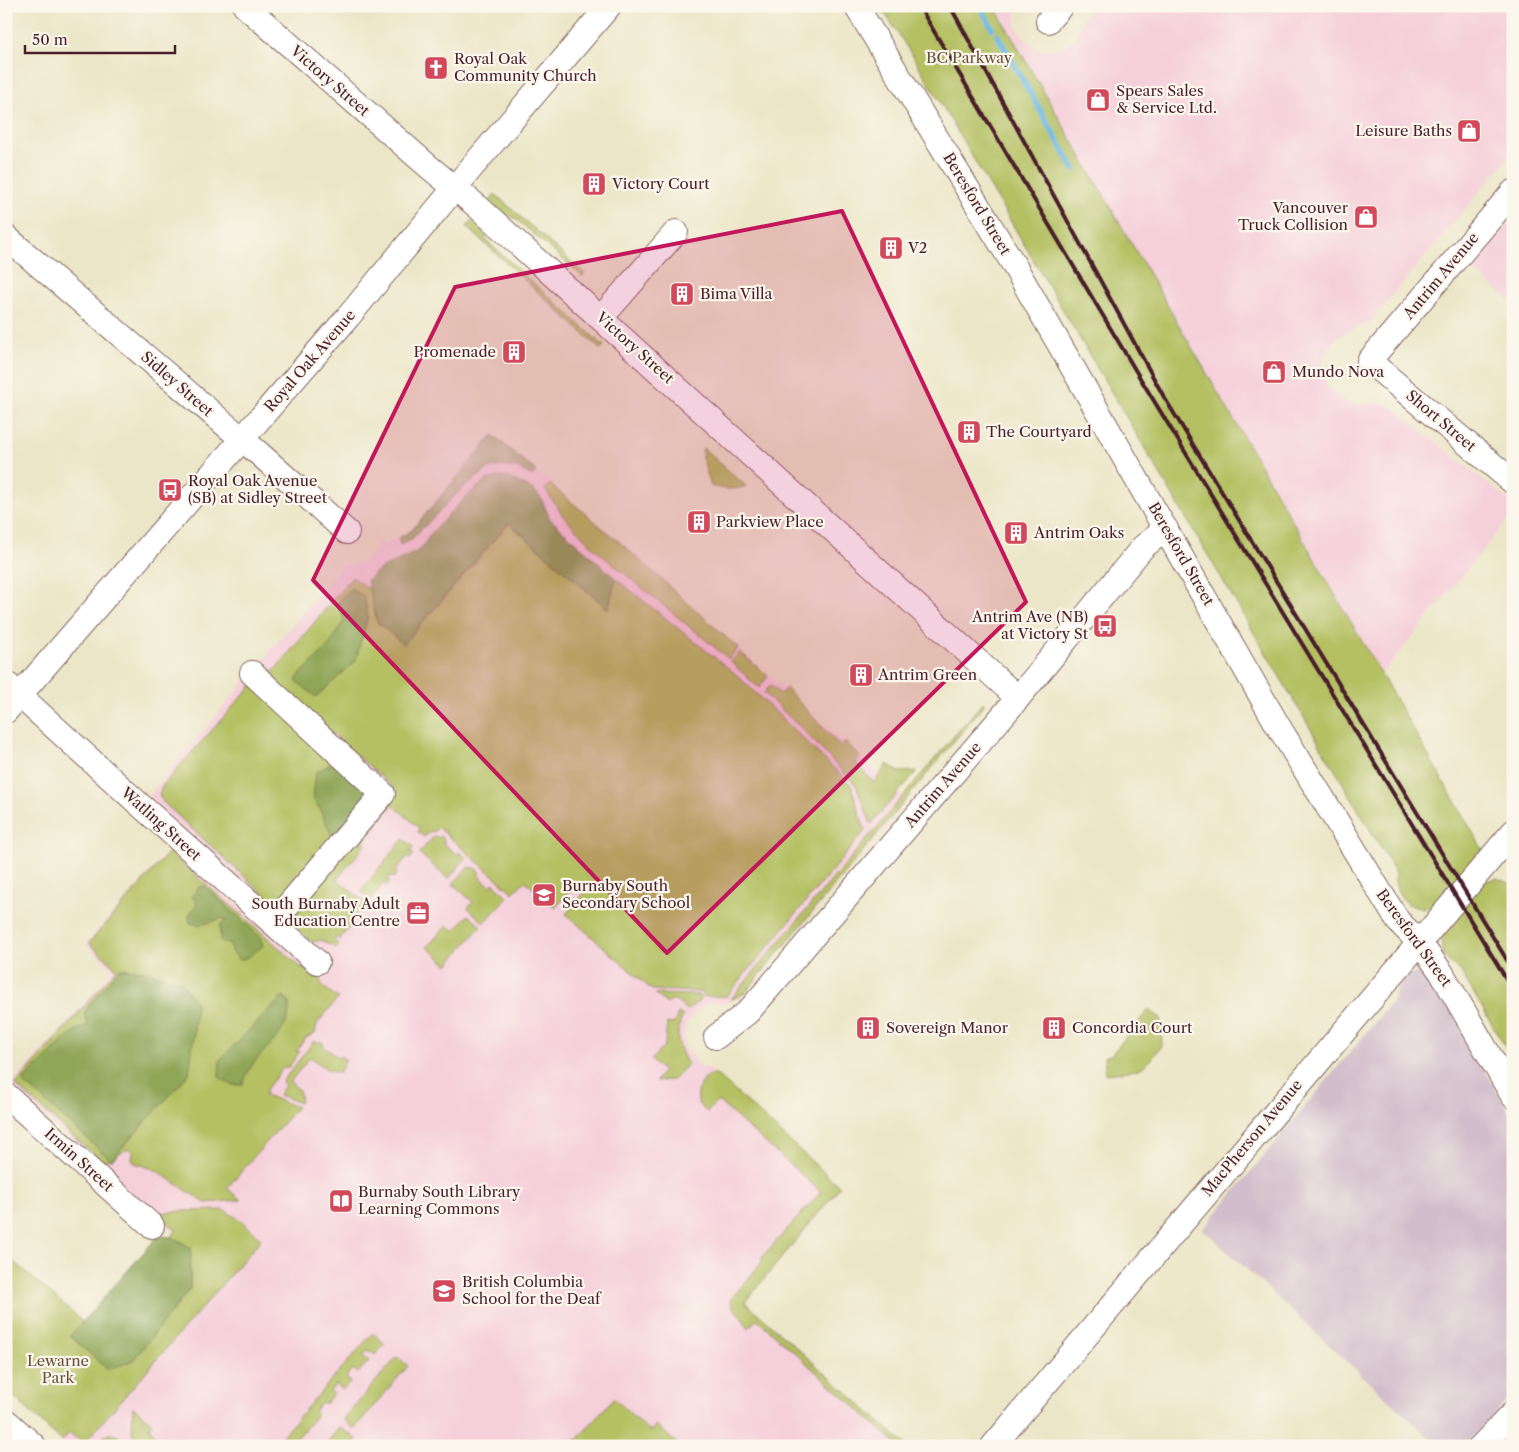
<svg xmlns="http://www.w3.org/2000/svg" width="1519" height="1452" font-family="'Libre Caslon Text',serif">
	<rect width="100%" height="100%" fill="#fbf7ec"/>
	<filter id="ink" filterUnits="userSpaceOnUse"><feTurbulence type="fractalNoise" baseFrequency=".02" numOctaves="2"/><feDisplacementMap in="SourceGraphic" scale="10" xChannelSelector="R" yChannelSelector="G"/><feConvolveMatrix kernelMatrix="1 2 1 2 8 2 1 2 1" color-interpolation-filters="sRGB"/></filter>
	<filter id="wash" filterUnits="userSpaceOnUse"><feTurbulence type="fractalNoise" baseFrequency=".0096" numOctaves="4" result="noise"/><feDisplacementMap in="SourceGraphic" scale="20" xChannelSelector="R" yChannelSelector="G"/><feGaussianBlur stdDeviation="1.12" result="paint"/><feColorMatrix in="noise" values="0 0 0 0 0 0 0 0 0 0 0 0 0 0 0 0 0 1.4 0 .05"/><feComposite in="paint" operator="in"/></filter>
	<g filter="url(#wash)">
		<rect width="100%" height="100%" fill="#ece6c8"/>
		<g fill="#f5cfda">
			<polygon points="994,6 1016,6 1015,23 1020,32 1026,40 1034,47 1044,50 1054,49 1064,46 1072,41 1077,34 1084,16 1092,6 1513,6 1513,152 1369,323 1339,336 1334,341 1325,355 1321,366 1326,385 1338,397 1348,403 1357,405 1379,403 1392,407 1513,504 1513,513 1382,674"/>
			<polygon points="1513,218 1513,303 1471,268"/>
			<polygon points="493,435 624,546 907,800 746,993 736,1000 723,1003 713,1002 699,1008 687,1022 683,1037 686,1048 693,1059 702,1067 710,1069 841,1187 746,1302 908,1446 666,1446 614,1399 572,1446 64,1446 62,1441 93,1332 178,1234 10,1086 114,970 86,944 172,847 313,972 328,955 147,798 342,566 356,565 365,561 374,553 380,541 384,545 411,531"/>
		</g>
		<polygon fill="#d1bdcb" points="1416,973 1429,976 1436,984 1513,1120 1513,1394 1464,1446 1438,1445 1203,1229 1392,1002 1398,986 1405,976"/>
		<g fill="#b4c062" stroke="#7f7046">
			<path d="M880 6H994L1483 850 1434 906C1416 912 1402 904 1396 886 1394 881 1396 876 1394 870L914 58Z"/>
			<polygon points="495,194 585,274 582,276 516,219 495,208 489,202"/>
			<path d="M472 220C482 226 484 235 490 244L604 346 600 349 467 227Z"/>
			<path d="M703 448 746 486C733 491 724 489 711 486L702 457Z"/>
			<polygon points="550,484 624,546 738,648 729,659 598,552 563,516 545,489"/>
			<polygon points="509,523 608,609 616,579 738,676 851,785 865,831 727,996 705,997 701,992 652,990 566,914 586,891 577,883 555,908 525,881 513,893 438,827 434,832 431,831 424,837 418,832 419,828 393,805 363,842 366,844 337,879 368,905 351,920 352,922 346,926 349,928 339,940 336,937 334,940 339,945 336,948 330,944 329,945 321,940 312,942 294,926 291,918 299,907 397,791 269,677 352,577 370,590 377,622 404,644"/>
			<polygon points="740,652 768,676 759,688 731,662"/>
			<polygon points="252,685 373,789 278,902 271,901 164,803 159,795 163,785"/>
			<polygon points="770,685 780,694 786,688 841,747 845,742 860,756 855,762 874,783 887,764 899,772 917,771 871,824 856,785 800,727 764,693"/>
			<polygon points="983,702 984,704 980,710 745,993 730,1000"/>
			<polygon points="435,835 438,838 440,836 445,841 443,843 457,855 459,852 466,858 448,879 419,853"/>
			<polygon points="403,839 414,847 410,852 414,854 410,859 407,857 396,870 397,874 393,878 390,876 387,878 390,882 387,885 383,884 371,899 361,891"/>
			<polygon points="169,852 301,967 310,971 320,978 322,986 338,998 317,1024 315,1033 306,1038 296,1051 300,1051 289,1067 284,1067 267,1088 265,1095 297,1107 227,1188 241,1200 205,1203 156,1170 135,1163 132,1159 133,1153 130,1148 118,1154 113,1159 101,1161 15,1085 117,969 89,943"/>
			<polygon points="469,866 472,869 474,867 480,872 478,875 490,886 494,883 508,897 484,923 468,908 473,902 453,884"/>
			<path d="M1497 878 1513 885V1060L1460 970C1443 960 1439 951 1443 931L1486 881Z"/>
			<polygon points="468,915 481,926 448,965 427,947 447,925 454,931"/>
			<polygon points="655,994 699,995 702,999 687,1010 673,999 667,1004"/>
			<polygon points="1149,1009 1161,1019 1162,1046 1145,1066 1136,1070 1106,1074 1104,1057 1111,1055"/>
			<path d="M678 1013 683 1016C674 1033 678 1048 688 1064L673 1080 656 1081 663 1071 651 1060 665 1045 667 1023 674 1024Z"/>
			<polygon points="314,1041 318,1043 320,1041 324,1044 323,1046 339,1058 340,1056 346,1060 339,1073 329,1071 310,1057 290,1082 299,1090 301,1102 300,1103 279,1095 285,1085 282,1082"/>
			<path d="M710 1075H717L840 1187 745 1302 907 1446H899L757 1319 749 1328 733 1307 730 1300 762 1262V1257L821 1192 718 1101 707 1112 699 1105C695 1093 700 1082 710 1075Z"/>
			<polygon points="224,1210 242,1221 260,1238 260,1241 84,1443 69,1433 62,1441 6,1390 6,1255 71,1311 126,1363 133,1360 190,1289 191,1248 172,1237 176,1230 158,1213 181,1211"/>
			<polygon points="373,1333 385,1344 375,1355 368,1350 363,1356 369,1361 358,1373 353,1369 346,1378 351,1382 343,1390 336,1384 330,1391 333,1394 325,1404 322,1402 314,1411 317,1415 290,1446 273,1446"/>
			<polygon points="397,1357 408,1366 354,1429 343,1419"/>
			<polygon points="614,1398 650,1432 656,1425 680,1446 571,1446"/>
			<polygon points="133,1407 152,1423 149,1427 163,1446 136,1446 132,1430"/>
			<polygon points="339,1427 357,1439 352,1446 325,1446"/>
			<path d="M108 1434C118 1434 122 1438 127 1446H95L102 1438Z"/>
		</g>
		<g fill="#8fa658" stroke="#6c6242">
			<polygon points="493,435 536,471 532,476 517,468 501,466 488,469 463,488 411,540 400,545 398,538 411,531"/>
			<polygon points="497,477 508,477 534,490 541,498 550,519 616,579 608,609 509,523 403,644 377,622 367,580 380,569 420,550 432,532 466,497 487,480"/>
			<polygon points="351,588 364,597 368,616 355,662 316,697 295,680 330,644 344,620 337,603"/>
			<polygon points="337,761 368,796 332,836 320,809 313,799 316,772"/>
			<polygon points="205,886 260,937 263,946 248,957 239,960 232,951 230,944 220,941 220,925 226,921 223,918 201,925 190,923 189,915 197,904 192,896 199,887"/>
			<polygon points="121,968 149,972 182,982 196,1005 194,1033 189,1074 111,1160 22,1081 74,1031 88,1025 84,1014 90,1004"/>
			<path d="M283 996 289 1001C293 1033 263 1046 249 1070 246 1075 245 1080 242 1085H232L219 1077 220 1060Z"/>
			<polygon points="158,1236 172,1237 191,1248 190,1289 133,1360 108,1370 70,1336"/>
		</g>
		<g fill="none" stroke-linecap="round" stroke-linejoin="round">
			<g stroke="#65b6e0" stroke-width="6">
				<polyline points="980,6 992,28"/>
				<polyline points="997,35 1074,169"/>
			</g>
		</g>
	</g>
	<g filter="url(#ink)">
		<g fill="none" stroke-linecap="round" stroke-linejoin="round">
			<defs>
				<g id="minor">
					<polyline points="245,6 429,167 478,207 1018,698"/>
					<polyline points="856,6 1011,260 1277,724 1398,921 1419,942 1441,972 1513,1096"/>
					<polyline points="1048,21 1061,6"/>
					<polyline points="1513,192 1369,361 1513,482"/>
					<polyline points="6,237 263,457 347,532"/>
					<polyline points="601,318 676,232"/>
					<polyline points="252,673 383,794 273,923"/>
					<polyline points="6,683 140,805 317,962"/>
					<polyline points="6,711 348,317 472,167 609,6"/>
					<polyline points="716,1037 748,1012 1018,698 1143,547 1166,529"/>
					<polyline points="6,1095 152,1226"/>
					<polyline points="6,1421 34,1446"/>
					<polyline points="993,1446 1513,832"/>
					<polyline points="1481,1446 1513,1413"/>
				</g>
			</defs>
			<use href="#minor" stroke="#836562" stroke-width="26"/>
			<use href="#minor" stroke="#fff" stroke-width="24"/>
			<g stroke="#4a1f2b" stroke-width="4">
				<polyline points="919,6 1137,373 1513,990"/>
				<polyline points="950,6 1164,397 1513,970"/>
			</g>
		</g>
	</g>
	<path fill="#c2185b" fill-opacity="0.2" stroke="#c2185b" stroke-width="4" stroke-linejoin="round" d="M842 211 1026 602 667 953 313 580 455 287Z"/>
	<defs>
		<symbol id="church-square" viewBox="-11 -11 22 22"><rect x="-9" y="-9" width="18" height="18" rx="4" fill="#d1495b" stroke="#fbf7ec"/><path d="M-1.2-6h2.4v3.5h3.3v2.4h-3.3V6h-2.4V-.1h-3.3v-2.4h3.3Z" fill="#fff"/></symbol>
		<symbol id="shop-square" viewBox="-11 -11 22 22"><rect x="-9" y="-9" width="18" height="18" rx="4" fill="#d1495b" stroke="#fbf7ec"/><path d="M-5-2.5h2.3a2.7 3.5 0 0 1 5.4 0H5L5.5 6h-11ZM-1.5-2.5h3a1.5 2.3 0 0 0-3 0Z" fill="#fff"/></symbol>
		<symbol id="building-square" viewBox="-11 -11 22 22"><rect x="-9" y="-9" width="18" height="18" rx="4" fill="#d1495b" stroke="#fbf7ec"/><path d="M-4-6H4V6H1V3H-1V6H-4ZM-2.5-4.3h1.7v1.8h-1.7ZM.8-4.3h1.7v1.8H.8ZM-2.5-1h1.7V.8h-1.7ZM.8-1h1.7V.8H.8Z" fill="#fff"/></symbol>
		<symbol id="bus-square" viewBox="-11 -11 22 22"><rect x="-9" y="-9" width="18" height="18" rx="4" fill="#d1495b" stroke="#fbf7ec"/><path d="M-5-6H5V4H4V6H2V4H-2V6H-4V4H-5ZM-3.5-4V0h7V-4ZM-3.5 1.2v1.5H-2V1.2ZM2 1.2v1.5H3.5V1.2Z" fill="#fff"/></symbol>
		<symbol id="school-square" viewBox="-11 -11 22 22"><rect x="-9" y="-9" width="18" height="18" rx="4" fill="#d1495b" stroke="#fbf7ec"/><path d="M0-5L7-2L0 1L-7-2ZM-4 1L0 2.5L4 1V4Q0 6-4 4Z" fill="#fff"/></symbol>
		<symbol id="office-square" viewBox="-11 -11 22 22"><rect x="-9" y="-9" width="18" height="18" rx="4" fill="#d1495b" stroke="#fbf7ec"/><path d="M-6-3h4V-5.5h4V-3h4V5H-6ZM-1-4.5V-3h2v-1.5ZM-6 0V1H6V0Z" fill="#fff"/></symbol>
		<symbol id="library-square" viewBox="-11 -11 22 22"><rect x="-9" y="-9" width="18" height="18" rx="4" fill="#d1495b" stroke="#fbf7ec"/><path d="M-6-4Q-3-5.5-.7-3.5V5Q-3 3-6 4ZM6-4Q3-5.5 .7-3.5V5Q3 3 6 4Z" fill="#fff"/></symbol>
	</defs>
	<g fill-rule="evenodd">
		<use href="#church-square" x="422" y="54" width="28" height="28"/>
		<use href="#shop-square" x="1084" y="86" width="28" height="28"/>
		<use href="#shop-square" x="1455" y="117" width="28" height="28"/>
		<use href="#building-square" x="580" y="170" width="28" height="28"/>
		<use href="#shop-square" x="1352" y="203" width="28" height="28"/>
		<use href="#building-square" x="877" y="234" width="28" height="28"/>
		<use href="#building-square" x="668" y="280" width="28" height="28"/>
		<use href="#building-square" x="500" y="338" width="28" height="28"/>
		<use href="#shop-square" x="1260" y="358" width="28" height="28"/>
		<use href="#building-square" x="955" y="418" width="28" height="28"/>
		<use href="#bus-square" x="156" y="476" width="28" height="28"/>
		<use href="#building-square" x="685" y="508" width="28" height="28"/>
		<use href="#building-square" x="1002" y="519" width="28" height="28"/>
		<use href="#bus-square" x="1091" y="612" width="28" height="28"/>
		<use href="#building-square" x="847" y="661" width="28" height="28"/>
		<use href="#school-square" x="530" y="881" width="28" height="28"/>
		<use href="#office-square" x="404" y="899" width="28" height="28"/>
		<use href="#building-square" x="854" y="1014" width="28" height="28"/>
		<use href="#building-square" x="1040" y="1014" width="28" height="28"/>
		<use href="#library-square" x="327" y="1187" width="28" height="28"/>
		<use href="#school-square" x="430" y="1277" width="28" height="28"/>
	</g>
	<g text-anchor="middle" stroke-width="4.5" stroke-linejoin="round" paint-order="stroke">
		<g font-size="15" fill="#6a4f3c" stroke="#fbf7ec">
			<text x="969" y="63">BC Parkway</text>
			<text x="58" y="1366">Lewarne<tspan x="58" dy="17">Park</tspan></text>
		</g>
		<g font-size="15" fill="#4a1f2b" stroke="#fbf7ec" text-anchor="start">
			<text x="454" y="64">Royal Oak<tspan x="454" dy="17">Community Church</tspan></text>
			<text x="1116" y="96">Spears Sales<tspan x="1116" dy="17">&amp; Service Ltd.</tspan></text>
			<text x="1452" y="136" text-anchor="end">Leisure Baths</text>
			<text x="612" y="189">Victory Court</text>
			<text x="1348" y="213" text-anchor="end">Vancouver<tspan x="1348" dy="17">Truck Collision</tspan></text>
			<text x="908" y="253">V2</text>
			<text x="700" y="299">Bima Villa</text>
			<text x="496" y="357" text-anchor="end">Promenade</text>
			<text x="1292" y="377">Mundo Nova</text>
			<text x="986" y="437">The Courtyard</text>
			<text x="188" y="486">Royal Oak Avenue<tspan x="188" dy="17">(SB) at Sidley Street</tspan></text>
			<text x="716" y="527">Parkview Place</text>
			<text x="1034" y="538">Antrim Oaks</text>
			<text x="1088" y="622" text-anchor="end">Antrim Ave (NB)<tspan x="1088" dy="17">at Victory St</tspan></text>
			<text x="878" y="680">Antrim Green</text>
			<text x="562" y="891">Burnaby South<tspan x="562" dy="17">Secondary School</tspan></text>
			<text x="400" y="909" text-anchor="end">South Burnaby Adult<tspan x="400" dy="17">Education Centre</tspan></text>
			<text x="886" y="1033">Sovereign Manor</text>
			<text x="1072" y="1033">Concordia Court</text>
			<text x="358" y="1197">Burnaby South Library<tspan x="358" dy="17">Learning Commons</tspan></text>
			<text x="462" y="1287">British Columbia<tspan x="462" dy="17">School for the Deaf</tspan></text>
		</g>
		<g font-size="15" fill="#4a1f2b" stroke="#fbf7ec">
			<text transform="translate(330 81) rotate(41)" y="5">Victory Street</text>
			<text transform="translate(977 204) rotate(59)" y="5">Beresford Street</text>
			<text transform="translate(1441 276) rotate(-50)" y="5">Antrim Avenue</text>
			<text transform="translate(635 348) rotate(42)" y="5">Victory Street</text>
			<text transform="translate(310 361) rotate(-49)" y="5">Royal Oak Avenue</text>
			<text transform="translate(177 384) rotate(41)" y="5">Sidley Street</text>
			<text transform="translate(1441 421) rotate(40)" y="5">Short Street</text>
			<text transform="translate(1181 554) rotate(60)" y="5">Beresford Street</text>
			<text transform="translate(943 785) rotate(-49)" y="5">Antrim Avenue</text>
			<text transform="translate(161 824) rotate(42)" y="5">Watling Street</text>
			<text transform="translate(1414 938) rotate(54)" y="5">Beresford Street</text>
			<text transform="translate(1252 1138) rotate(-50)" y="5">MacPherson Avenue</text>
			<text transform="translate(79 1160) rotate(42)" y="5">Irmin Street</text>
		</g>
	</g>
	<rect width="1519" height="1452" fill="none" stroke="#fbf7ec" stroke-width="25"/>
	<path d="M25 45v8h150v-8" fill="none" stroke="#4a1f2b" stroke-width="2.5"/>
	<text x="32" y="45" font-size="15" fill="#4a1f2b" stroke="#fbf7ec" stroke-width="4" paint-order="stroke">50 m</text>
</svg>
